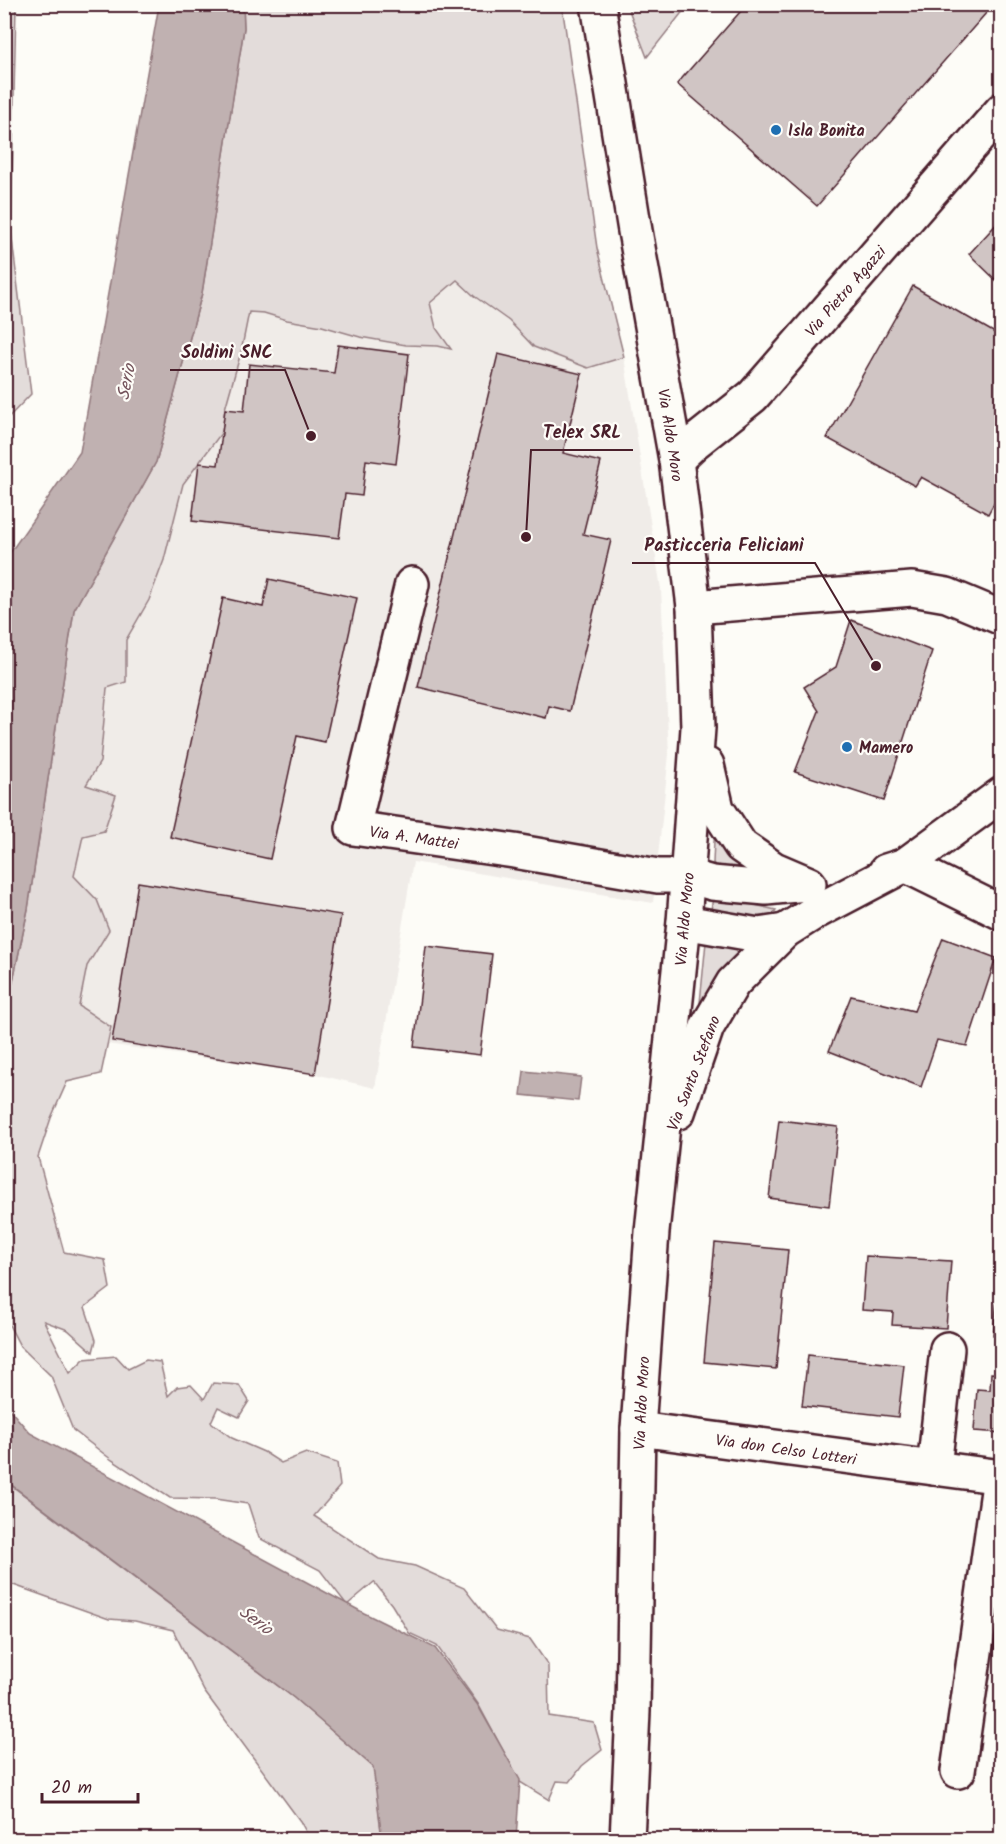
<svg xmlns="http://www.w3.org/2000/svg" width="1006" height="1844" font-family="Kalam,sans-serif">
	<rect width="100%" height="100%" fill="#fdfcf7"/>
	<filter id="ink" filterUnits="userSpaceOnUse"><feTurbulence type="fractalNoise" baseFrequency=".0167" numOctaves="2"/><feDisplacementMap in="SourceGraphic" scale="12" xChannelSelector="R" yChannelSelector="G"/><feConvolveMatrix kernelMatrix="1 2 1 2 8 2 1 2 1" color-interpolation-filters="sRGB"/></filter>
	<g filter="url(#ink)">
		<polygon fill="#f0ece8" points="457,280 474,296 509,321 534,347 588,368 624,357 661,589 669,754 653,903 413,862 375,1088 315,1074 107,1044 110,1027 79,1006 87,966 108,930 74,876 83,836 115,796 86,785 100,762 107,688 126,682 126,640 149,600 164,560 183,484 222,432 225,409 241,352 249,312 264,313 287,320 323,326 360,337 406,345 438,346 450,349 436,328 430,302"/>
		<g fill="#e3dcda" stroke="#967e82" stroke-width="1.5">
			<polygon points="16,4 11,231 31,394 5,421 4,5"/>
			<polygon points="243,5 562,5 597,248 624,357 588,368 534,347 509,321 474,296 457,280 430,303 436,328 451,349 438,346 406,345 360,337 322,326 287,320 264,313 249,312 241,352 225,409 222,432 183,484 164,560 149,600 126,640 126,682 107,688 100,762 86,785 116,795 104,831 83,836 74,876 97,900 109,930 87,966 79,1006 111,1027 101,1074 67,1082 51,1118 38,1157 64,1252 105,1260 110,1288 85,1307 96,1340 93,1352 68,1330 44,1321 70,1373 84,1359 116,1356 128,1369 146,1360 160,1362 168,1396 177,1387 191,1385 204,1399 213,1383 239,1385 249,1401 239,1417 218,1407 211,1422 232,1438 264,1452 281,1463 306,1453 337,1463 340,1486 314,1516 379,1559 415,1566 464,1588 497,1630 530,1639 548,1665 549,1716 594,1723 602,1750 582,1766 570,1782 557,1781 549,1800 520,1782 478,1704 437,1646 409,1633 392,1605 374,1582 347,1605 320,1570 259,1538 248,1504 215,1499 170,1498 112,1460 73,1430 51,1376 20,1346 5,1317 5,1019 28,909 74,610 156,462 202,293 244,28"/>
			<polygon points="627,5 627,4 688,5 647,57"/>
			<polygon points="718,835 759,875 718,869 713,863 714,841"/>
			<polygon points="715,898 733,900 776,910 771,916 719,918 711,911 712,903"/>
			<polygon points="706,942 752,945 699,1013"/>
			<polygon points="4,1480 294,1698 374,1767 382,1839 310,1839 300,1821 204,1691 173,1630 135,1621 109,1619 8,1583 4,1580"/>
		</g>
		<g fill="#c0b1b1" stroke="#91777b" stroke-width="1.5">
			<polygon points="159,5 243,5 244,28 202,293 156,462 74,610 28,909 5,1019 5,560 80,452"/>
			<polygon points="524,1071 581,1077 578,1101 521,1095"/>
			<polygon points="4,1403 30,1433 364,1613 435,1648 477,1704 520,1780 516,1839 382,1839 373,1767 294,1698 5,1480"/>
		</g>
		<g fill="#d0c5c4" stroke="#4a1f2b" stroke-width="1.5">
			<polygon points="747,4 994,4 817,206 677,84"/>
			<polygon points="1002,218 1002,286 969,254"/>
			<polygon points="913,286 1002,337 1002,488 988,514 921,477 915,486 827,438"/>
			<polygon points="338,345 409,354 396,464 366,460 362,496 345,494 339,538 192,521 199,463 218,465 225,409 244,411 249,364 334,373"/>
			<polygon points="498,354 582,374 563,453 601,462 583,534 611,540 570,711 549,706 546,718 418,687"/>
			<polygon points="269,579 357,598 325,742 297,736 270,859 170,837 223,598 263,607"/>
			<polygon points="851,620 932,651 884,801 795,772 819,711 804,687 836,667"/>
			<polygon points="138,882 341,915 315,1074 112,1041"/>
			<polygon points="943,938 996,958 967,1046 937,1040 921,1087 829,1051 851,996 914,1011"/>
			<polygon points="426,946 492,954 480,1055 414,1047"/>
			<polygon points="779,1120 838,1127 829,1206 769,1198"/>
			<polygon points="715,1243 788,1250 776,1369 704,1362"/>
			<polygon points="866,1256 951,1261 946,1328 892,1325 893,1312 862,1310"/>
			<polygon points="1000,1275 1002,1275 1002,1336 993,1335"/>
			<polygon points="808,1355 904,1365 898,1417 802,1406"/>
			<polygon points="991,1373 1002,1374 1002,1433 974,1431 977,1389 990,1390"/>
		</g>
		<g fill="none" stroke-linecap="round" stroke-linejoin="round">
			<defs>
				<g id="minor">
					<polyline points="598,4 635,231 676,460 694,607 698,728 684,922 652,1232 638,1429 633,1711 627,1840"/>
					<polyline points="676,460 695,442 753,396 1002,110"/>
					<polyline points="412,584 353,828 514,851 658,876 688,876 712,883 766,888 806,884"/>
					<polyline points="694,607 912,589 947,595 1002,618"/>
					<polyline points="707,765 717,809 741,846 774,869 809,884"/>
					<polyline points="886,871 905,865 1002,913"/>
					<polyline points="684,922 758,935 785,931"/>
					<polyline points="678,1112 707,1027 733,983 785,931 812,914 905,865 1002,794"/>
					<polyline points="638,1429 1002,1477"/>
					<polyline points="934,1468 947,1349"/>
					<polyline points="958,1771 1000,1477"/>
				</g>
			</defs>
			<use href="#minor" stroke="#4a1f2b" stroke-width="38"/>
			<use href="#minor" stroke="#fdfcf7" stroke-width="33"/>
		</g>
	</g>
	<g fill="#1f6fb2" stroke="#fdfcf7" stroke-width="2">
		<circle cx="776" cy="130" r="6"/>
		<circle cx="847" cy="747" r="6"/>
	</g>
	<g text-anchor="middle" stroke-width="4.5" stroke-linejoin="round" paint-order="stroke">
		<g font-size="16" font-weight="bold" fill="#4a1f2b" stroke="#fdfcf7" text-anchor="start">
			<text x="788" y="136">Isla Bonita</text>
			<text x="859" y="753">Mamero</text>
		</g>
		<g font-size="16" fill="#4a1f2b" stroke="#fdfcf7">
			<text transform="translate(845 291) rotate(-49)" y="6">Via Pietro Agazzi</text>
			<text transform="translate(671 435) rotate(81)" y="6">Via Aldo Moro</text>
			<text transform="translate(414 837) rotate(8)" y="6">Via A. Mattei</text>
			<text transform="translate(684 919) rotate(-85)" y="6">Via Aldo Moro</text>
			<text transform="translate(693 1073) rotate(-69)" y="6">Via Santo Stefano</text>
			<text transform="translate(641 1403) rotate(-87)" y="6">Via Aldo Moro</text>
			<text transform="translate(786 1449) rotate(8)" y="6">Via don Celso Lotteri</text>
		</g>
		<g font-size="18" font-style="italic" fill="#73525a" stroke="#fdfcf7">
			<text transform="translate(126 382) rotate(-79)" y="6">Serio</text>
			<text transform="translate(256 1620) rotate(37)" y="6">Serio</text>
		</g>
	</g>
	<path fill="none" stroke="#4a1f2b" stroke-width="2" d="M311 436L285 370H170M526 537L531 450H633M876 666L815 563H632"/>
	<g fill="#4a1f2b" stroke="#fdfcf7" stroke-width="2">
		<circle cx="311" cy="436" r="6"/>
		<circle cx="526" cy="537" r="6"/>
		<circle cx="876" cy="666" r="6"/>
	</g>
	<g font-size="18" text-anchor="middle" font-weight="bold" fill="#4a1f2b" stroke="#fdfcf7" stroke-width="4.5" stroke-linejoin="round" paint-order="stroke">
		<text x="227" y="358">Soldini SNC</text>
		<text x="582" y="438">Telex SRL</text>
		<text x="724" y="551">Pasticceria Feliciani</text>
	</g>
	<rect width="1006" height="1844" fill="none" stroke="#fdfcf7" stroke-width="24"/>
	<rect x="12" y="12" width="982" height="1820" fill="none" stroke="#4a1f2b" stroke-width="2" filter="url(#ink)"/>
	<path d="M42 1793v9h96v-9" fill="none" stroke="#4a1f2b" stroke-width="3"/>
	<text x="51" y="1793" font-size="18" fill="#4a1f2b" stroke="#fdfcf7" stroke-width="4.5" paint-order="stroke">20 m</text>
</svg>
